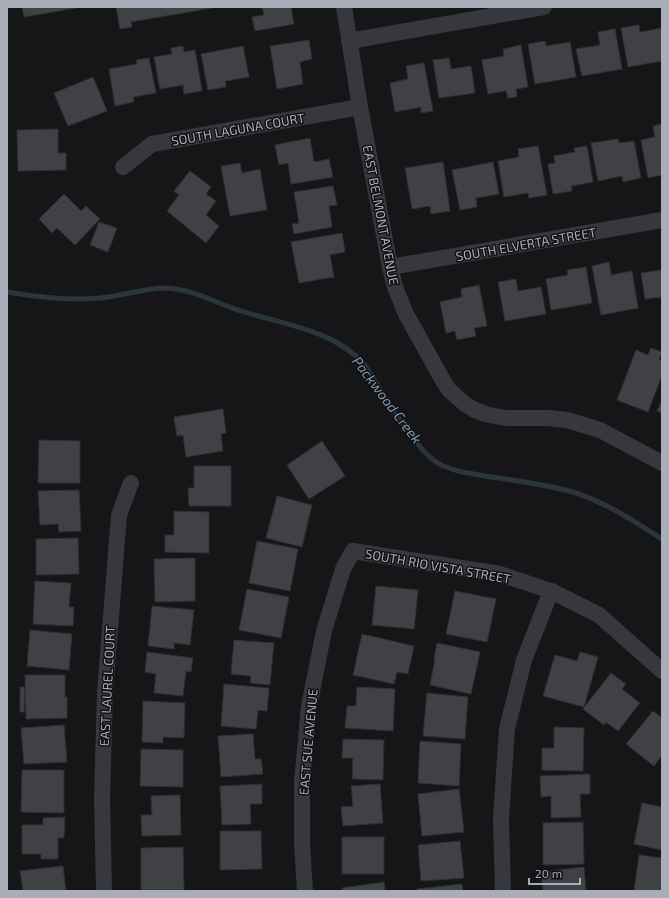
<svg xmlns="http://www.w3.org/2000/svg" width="669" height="898" font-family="'Exo 2',sans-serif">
	<rect width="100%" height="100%" fill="#161618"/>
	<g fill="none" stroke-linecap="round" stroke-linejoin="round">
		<path stroke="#2c353c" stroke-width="5" d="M7 292C38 297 69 301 100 298 122 296 144 288 166 288 191 289 212 301 235 309 279 324 332 328 364 364 380 388 393 412 410 434 419 446 428 458 441 465 448 468 455 470 462 472 499 479 537 482 573 492 605 502 634 521 662 539"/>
	</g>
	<g fill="#404145" stroke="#303034">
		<polygon points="22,7 82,7 24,17"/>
		<polygon points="116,7 218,7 131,22 132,27 120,29"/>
		<polygon points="262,7 294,7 291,7 294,24 255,31 252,17 264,15"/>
		<polygon points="639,25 640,32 662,28 662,61 628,67 621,28"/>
		<polygon points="615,29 622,69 582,76 576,49 600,45 598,32"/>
		<polygon points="309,40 312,59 300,62 303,84 277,89 270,46"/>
		<polygon points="545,41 546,46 570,42 576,77 535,84 528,44"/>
		<polygon points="521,45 528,87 516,89 517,97 508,98 506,91 488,94 482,60 504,56 503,49"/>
		<polygon points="183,46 184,52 195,50 202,91 184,94 183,85 160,89 154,57 172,54 171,48"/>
		<polygon points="243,46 249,77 225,81 226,87 208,90 201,54"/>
		<polygon points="149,58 156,93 133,97 134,102 115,106 109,69 137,64 136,60"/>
		<polygon points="449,58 451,69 471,66 475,93 439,98 433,60"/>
		<polygon points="424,63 433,111 421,113 421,107 395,112 390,83 408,79 406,66"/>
		<polygon points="93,77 107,111 68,126 54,93"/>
		<polygon points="662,124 662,175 648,178 641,140 655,137 653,126"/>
		<polygon points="58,129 58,153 66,153 66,170 18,171 17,130"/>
		<polygon points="310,138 314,162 329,159 333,177 291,184 288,163 279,165 275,145"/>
		<polygon points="618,139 619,143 634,141 641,178 623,182 622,176 598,181 591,143"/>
		<polygon points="538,146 547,195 529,198 528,193 504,197 498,161 519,157 518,149"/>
		<polygon points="587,146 593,182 571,186 572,191 553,194 548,164 555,163 554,156 575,152 574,148"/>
		<polygon points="443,162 450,211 431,214 430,206 412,209 405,168"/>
		<polygon points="493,162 499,194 476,198 477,207 460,210 452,170"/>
		<polygon points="240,163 242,173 260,169 267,210 230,216 221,166"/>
		<polygon points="190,171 211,187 206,194 216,201 206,215 219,226 206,243 167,211 179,195 174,191"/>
		<polygon points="333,186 337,205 329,206 332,227 294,234 292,224 299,223 294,192"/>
		<polygon points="64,194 81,211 86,206 100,219 75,245 57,228 52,233 39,219"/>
		<polygon points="99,222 117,228 108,252 90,245"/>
		<polygon points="342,233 345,252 330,255 334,277 299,283 291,242"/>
		<polygon points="609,262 611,275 632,271 638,308 601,315 592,266"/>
		<polygon points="586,267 592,303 551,310 546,279 568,275 567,270"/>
		<polygon points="662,270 662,297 645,299 641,273"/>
		<polygon points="516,279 518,291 541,287 546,314 505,321 498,282"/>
		<polygon points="479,285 487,326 474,328 476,336 457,340 455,331 446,333 440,302 462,297 461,289"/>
		<polygon points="651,348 662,352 659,360 662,361 662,375 648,412 617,400 636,350 648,355"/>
		<polygon points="662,400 662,413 657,411"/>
		<polygon points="223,409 226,433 221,434 223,451 186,457 183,435 177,436 174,417"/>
		<polygon points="39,440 80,441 80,483 38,483"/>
		<polygon points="322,441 345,476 309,499 287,465"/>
		<polygon points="194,466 231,466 231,506 189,506 188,488 194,488"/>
		<polygon points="79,490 81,531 59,532 58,524 40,525 38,491"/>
		<polygon points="277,496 312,505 302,547 266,538"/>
		<polygon points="174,511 209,512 209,553 165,552 165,535 174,535"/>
		<polygon points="78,538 79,574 36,575 36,539"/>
		<polygon points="257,541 298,549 290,591 249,583"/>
		<polygon points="195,558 195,601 155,602 154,559"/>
		<polygon points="35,581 71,583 69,607 74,607 73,626 33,624"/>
		<polygon points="376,586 418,590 414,629 372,625"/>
		<polygon points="247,589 289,597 281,638 239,630"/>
		<polygon points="455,591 496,599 487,642 446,634"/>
		<polygon points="152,606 194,610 190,645 174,643 174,649 148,646"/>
		<polygon points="30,630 72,634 69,670 27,666"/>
		<polygon points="362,634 414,646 408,674 397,672 394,684 353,675"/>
		<polygon points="234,640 274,643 270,685 250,683 251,676 231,674"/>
		<polygon points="437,643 480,652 471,694 430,685 435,659 434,659"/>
		<polygon points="147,652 193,658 191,672 186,671 183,696 154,693 156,674 145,672"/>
		<polygon points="580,652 598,657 584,707 543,696 555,655 577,661"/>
		<polygon points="611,673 626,684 622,689 640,703 618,731 606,722 604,725 583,709"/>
		<polygon points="25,675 65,675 65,697 67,697 67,718 26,719"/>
		<polygon points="224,684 269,688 267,711 258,710 256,729 221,726"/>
		<polygon points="20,687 25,687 24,712 20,712"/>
		<polygon points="357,687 395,689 393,731 345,728 347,706 356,706"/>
		<polygon points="427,693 468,697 465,739 423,736"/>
		<polygon points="143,701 185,703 184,738 163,737 163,743 142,742"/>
		<polygon points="653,711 662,718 662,755 654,766 626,744"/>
		<polygon points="64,725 67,762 24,764 21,728"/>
		<polygon points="554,727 584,728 583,771 542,770 542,748 554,748"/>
		<polygon points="253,734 255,759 261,759 263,774 221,777 218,736"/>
		<polygon points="343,739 384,740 383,780 352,779 353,758 342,758"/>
		<polygon points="420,741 461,744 459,786 418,783"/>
		<polygon points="141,749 183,750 183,787 140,786"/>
		<polygon points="22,770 64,770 64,813 21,812"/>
		<polygon points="590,774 590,794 580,794 581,817 551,818 551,796 541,797 540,776"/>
		<polygon points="262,784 262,804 250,804 251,824 222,825 220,786"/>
		<polygon points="380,784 383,823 343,826 341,807 353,806 351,786"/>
		<polygon points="459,789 464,832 422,836 418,794"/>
		<polygon points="180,795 181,835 142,836 141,815 152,815 151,796"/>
		<polygon points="642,803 662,807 662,850 634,844"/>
		<polygon points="65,817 64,838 58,838 58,859 41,859 41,854 22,854 22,825 43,825 43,818"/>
		<polygon points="583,822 584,864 543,865 543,823"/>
		<polygon points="220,831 261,831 262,869 220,870"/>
		<rect x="342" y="837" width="42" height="37"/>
		<polygon points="460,841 464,878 421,881 418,845"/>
		<polygon points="183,847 184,890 141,890 141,848"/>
		<polygon points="639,855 662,858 662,891 634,891"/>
		<polygon points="63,866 66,891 23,891 20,871"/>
		<polygon points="584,867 586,891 543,891 541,872"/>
		<polygon points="384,882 385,891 343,891 342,888"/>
		<polygon points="462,884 463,891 417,891 417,889"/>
	</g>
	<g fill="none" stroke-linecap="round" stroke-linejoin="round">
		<g stroke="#37383d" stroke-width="16">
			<polyline points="344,7 360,107 390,267 395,287 406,314 441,377 449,390 465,404 473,409 485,414 505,418 548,418 567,420 600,430 662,463"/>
			<polyline points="349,41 544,7"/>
			<polyline points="123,167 152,144 360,107"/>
			<polyline points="390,267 662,220"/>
			<polyline points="104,891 102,799 105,692 119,515 131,483"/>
			<polyline points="305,891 302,843 302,782 309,706 324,631 343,569 353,551 500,574 551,591 599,615 662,671"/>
			<polyline points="503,891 501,818 507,729 524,660 551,591"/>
		</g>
	</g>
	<g text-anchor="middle" stroke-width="3" stroke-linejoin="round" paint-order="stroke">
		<g font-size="13" fill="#a8adb8" stroke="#111113">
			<text transform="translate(238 129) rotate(-10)" y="5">SOUTH LAGUNA COURT</text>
			<text transform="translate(381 215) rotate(79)" y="5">EAST BELMONT AVENUE</text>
			<text transform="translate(526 244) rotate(-10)" y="5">SOUTH ELVERTA STREET</text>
			<text transform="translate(438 566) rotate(10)" y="5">SOUTH RIO VISTA STREET</text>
			<text transform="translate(107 686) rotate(-87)" y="5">EAST LAUREL COURT</text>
			<text transform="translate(308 742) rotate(-85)" y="5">EAST SUE AVENUE</text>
		</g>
		<g font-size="14" font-style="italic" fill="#7f9bb3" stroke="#111113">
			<text transform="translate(387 400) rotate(53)" y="5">Packwood Creek</text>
		</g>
	</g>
	<rect width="669" height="898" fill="none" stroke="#a8adb8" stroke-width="16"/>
	<path d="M529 878v6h51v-6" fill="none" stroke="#a8adb8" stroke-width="2"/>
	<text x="535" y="878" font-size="12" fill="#a8adb8" stroke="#111113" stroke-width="3" paint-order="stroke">20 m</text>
</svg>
